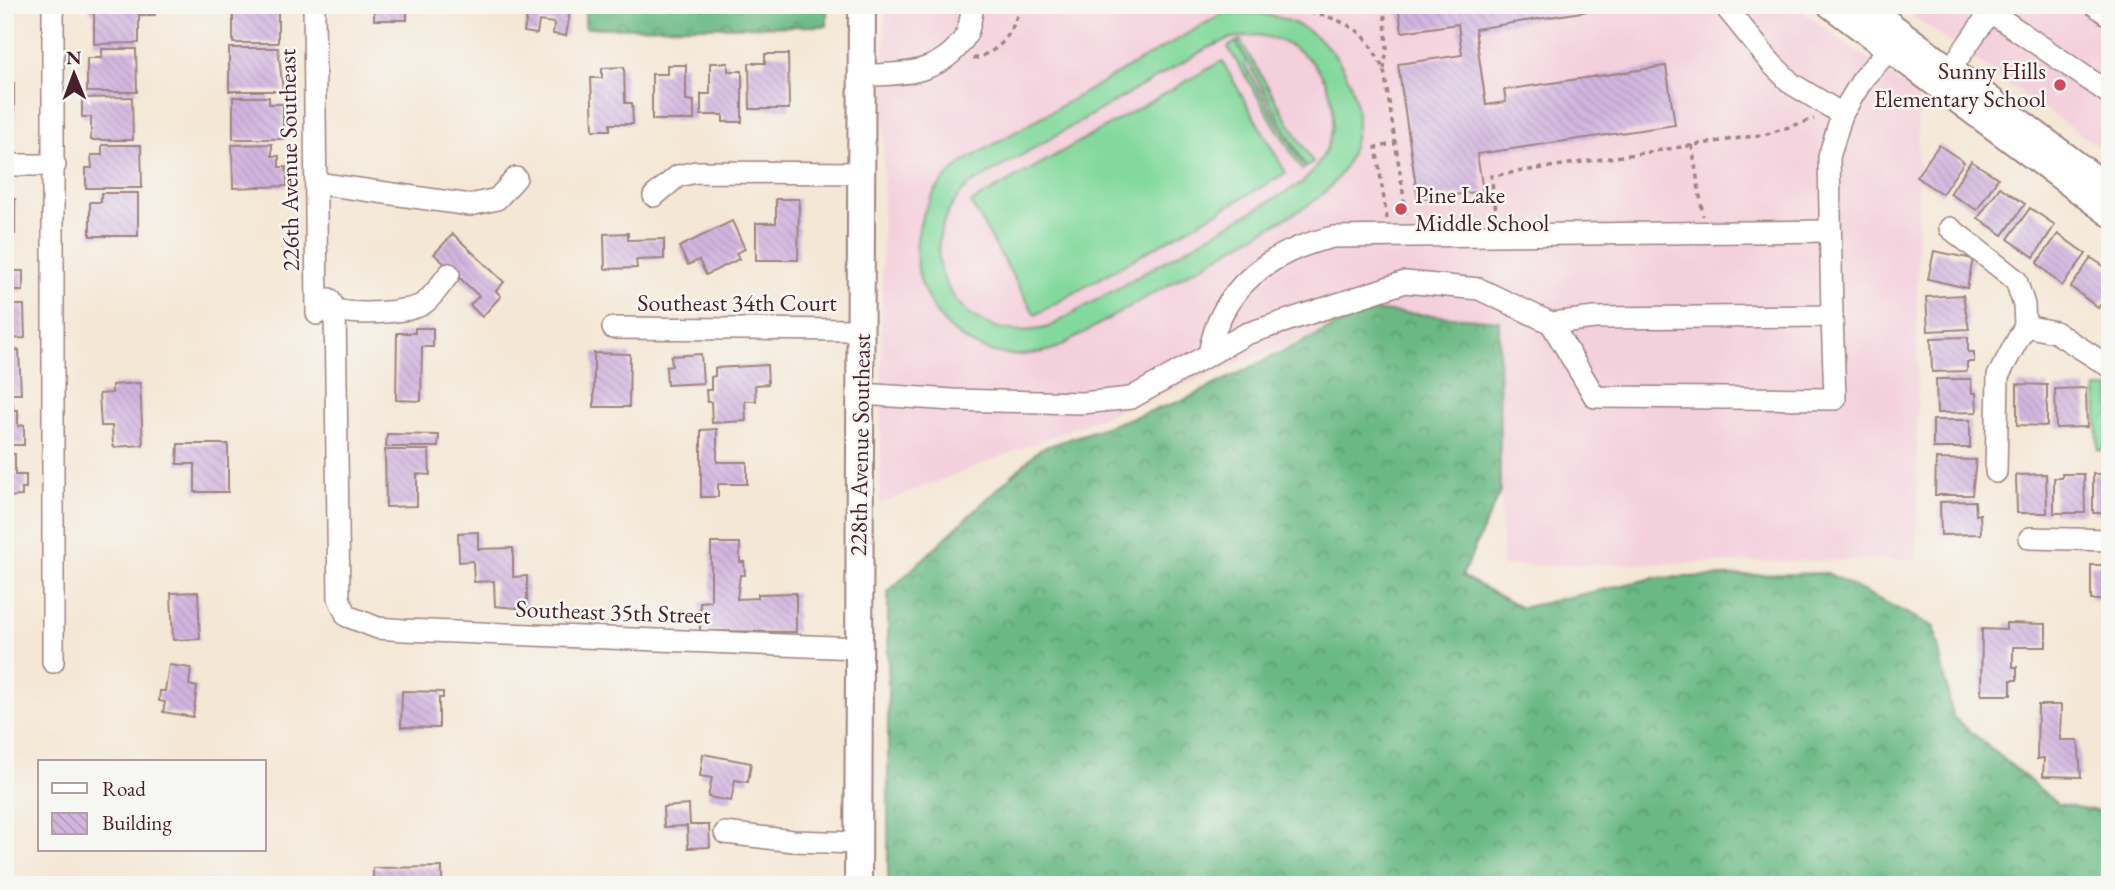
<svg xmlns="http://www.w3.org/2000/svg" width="2115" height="890" font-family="'EB Garamond',serif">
	<defs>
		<pattern id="forest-crowns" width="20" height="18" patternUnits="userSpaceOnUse" patternTransform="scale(1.75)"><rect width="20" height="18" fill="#6ab984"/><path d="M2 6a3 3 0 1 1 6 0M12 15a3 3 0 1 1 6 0" fill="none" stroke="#59966c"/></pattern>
		<pattern id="park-crowns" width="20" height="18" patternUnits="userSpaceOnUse" patternTransform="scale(1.75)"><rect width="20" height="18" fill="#83d99d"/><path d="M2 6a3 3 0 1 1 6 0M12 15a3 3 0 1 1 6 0" fill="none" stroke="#73ba87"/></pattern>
		<pattern id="building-back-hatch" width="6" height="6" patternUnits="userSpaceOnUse" patternTransform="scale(1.75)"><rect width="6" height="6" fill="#d2b5df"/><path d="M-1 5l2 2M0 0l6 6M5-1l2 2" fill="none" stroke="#b69bc0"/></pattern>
	</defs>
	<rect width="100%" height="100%" fill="#f6f6f2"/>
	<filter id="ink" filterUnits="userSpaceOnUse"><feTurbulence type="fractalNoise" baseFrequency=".0143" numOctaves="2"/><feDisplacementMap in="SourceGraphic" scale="14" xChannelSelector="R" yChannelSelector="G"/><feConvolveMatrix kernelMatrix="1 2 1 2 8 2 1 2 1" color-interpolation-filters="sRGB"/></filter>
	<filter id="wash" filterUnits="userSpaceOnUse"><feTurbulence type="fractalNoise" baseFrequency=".00686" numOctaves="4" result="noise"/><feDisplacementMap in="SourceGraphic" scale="28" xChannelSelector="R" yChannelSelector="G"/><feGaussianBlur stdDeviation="1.57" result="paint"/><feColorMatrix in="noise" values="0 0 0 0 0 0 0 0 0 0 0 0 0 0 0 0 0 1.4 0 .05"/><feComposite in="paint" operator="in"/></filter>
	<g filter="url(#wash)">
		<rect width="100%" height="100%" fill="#f4e7d5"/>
		<g fill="#f4cfdc">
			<polygon points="885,5 1794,5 1918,97 1917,559 1502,566 1499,321 1339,324 880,504"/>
			<polygon points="1920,5 2110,5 2110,155 1913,16"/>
		</g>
		<g fill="url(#forest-crowns)" stroke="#5a6c58" stroke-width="2">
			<polygon points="585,5 827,5 827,26 585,28"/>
			<polygon points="1367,310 1499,321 1500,492 1462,576 1521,608 1654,578 1827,573 1934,627 1953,717 2058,804 2110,813 2110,885 888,885 888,592 1040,449 1184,400"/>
		</g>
		<polygon fill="url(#park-crowns)" stroke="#667c64" stroke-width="2" points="2096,388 2110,388 2110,450 2098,450"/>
		<g fill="#83d99d" stroke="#667c64" stroke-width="2" fill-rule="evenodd">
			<path d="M1229 10 1233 14C1347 2 1405 142 1307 206L1057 348C937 389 860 234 968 159ZM1257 35C1335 47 1359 129 1302 183L1049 327C959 351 900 252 968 186L1208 48 1231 38Z"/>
			<polygon points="1240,40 1313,163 1306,167 1237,42"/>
			<polygon points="1236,42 1247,62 1244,64 1305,168 1302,170 1228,47"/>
			<polygon points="1222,61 1286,173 1035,315 971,203"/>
		</g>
		<g id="blocks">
			<g fill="url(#building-back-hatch)">
				<polygon points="90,5 155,5 155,15 139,15 139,43 94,44 94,13 90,13"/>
				<rect x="233" y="5" width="45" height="38"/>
				<rect x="374" y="5" width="33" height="15"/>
				<polygon points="529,5 571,5 566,36 553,34 554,23 539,21 537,34 524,32"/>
				<polygon points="1398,5 1625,5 1475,29 1486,105 1506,102 1504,90 1666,66 1675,125 1477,154 1483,191 1418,200 1398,64 1462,55 1458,24 1402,32"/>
				<polygon points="229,48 278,48 283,91 229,91"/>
				<polygon points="102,49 136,49 137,92 87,92 87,58 102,58"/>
				<polygon points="765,54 788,54 789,109 750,109 749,63 765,63"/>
				<polygon points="710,63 728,63 728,71 742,71 742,122 723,122 723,115 701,115 701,94 710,94"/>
				<polygon points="667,65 686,65 686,100 694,101 694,120 652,120 652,74 667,74"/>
				<polygon points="624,67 625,103 632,103 633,124 610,124 610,130 593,130 591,78 602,78 602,68"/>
				<rect x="5" y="83" width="9" height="47"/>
				<polygon points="132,97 133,140 91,140 91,117 82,117 82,98"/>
				<polygon points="233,97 269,97 269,104 283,104 283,139 233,139"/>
				<polygon points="272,144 272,156 279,156 279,167 286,167 287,186 233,188 232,145"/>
				<polygon points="102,145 141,145 142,188 86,188 86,168 92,168 91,155 102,155"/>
				<polygon points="1939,145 1964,162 1942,194 1916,177"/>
				<polygon points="1971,161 1998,178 1977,210 1950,194"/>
				<polygon points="2000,187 2025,204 2003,235 1978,218"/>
				<polygon points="101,193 138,193 138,236 90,236 90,202 101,202"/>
				<polygon points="5,199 15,199 15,234 10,234 10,242 5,242"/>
				<polygon points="776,199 799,199 798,260 756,260 756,223 776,223"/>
				<polygon points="2030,208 2055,225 2034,257 2008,239"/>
				<polygon points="732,221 745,249 736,253 739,259 706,275 699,260 688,265 679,247"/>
				<polygon points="628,233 628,240 664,239 664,259 636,260 637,268 605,269 604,234"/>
				<polygon points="453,234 504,282 496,291 501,296 482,317 470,305 479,296 434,254"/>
				<polygon points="2058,234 2086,254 2062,286 2037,263"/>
				<polygon points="5,249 9,249 10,271 23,271 23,291 5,291"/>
				<polygon points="1934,251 1973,259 1967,288 1928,279"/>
				<polygon points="2091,258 2110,270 2110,291 2098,308 2071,287"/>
				<polygon points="1963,295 1969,329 1928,331 1926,297"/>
				<polygon points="5,305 24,305 25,338 5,339"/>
				<polygon points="415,328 433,328 433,347 422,347 421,401 396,400 397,333 415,333"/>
				<polygon points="1968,337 1968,352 1974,352 1974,362 1967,362 1967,371 1932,372 1931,338"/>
				<polygon points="5,350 19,350 21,394 5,394"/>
				<polygon points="594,353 630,354 629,407 594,407"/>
				<polygon points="701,354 703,383 667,385 666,367 672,366 671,356"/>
				<polygon points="767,365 768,384 755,385 756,401 745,401 746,421 712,423 711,402 707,402 706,390 711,390 711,377 715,376 715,368"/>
				<polygon points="1936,379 1971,379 1972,393 1976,393 1977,412 1937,413"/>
				<polygon points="140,383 143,445 113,447 112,426 101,426 99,394 112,393 112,385"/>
				<polygon points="2017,384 2047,385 2047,426 2017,425"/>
				<polygon points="2086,388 2087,427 2056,428 2055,389"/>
				<polygon points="5,402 13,402 13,410 18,410 18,426 24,425 24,445 5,445"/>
				<rect x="1933" y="420" width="37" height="28"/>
				<polygon points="717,429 717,462 747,462 747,484 718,484 718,497 701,497 701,430"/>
				<polygon points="387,434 439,435 438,447 386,447"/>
				<polygon points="178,444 228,444 228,492 195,492 195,464 177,464"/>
				<polygon points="385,450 429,450 430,475 417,474 417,506 386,507"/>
				<polygon points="5,454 15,454 15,475 26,475 26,488 22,488 22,496 5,497"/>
				<polygon points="1936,459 1976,460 1972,495 1935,495"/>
				<polygon points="2046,474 2047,513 2017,513 2016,475"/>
				<polygon points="2062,474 2084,474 2085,513 2054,513 2054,478 2062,478"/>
				<rect x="2093" y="474" width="17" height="39"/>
				<polygon points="1975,501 1976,515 1980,514 1981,534 1941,535 1940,502"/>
				<polygon points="478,532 478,549 513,548 513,577 527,576 527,609 495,606 494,581 474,582 473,561 459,562 458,533"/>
				<polygon points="711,543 740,543 740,562 744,562 745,575 740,575 737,599 758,598 758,594 796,593 796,632 700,631 700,602 711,601"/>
				<polygon points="2105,559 2110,559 2110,600 2091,600 2091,565 2105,565"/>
				<polygon points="198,592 200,639 173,640 171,593"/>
				<polygon points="2006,623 2046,624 2046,647 2013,647 2013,667 2017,667 2017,680 2011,680 2011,695 1981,695 1982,629 2006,630"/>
				<polygon points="169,665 191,668 189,685 197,687 193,717 163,712 165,702 159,701 160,691 165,691"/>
				<polygon points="402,691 443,692 443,698 439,698 439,728 401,727"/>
				<polygon points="2038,705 2061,705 2060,740 2078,740 2081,777 2043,776 2044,758 2037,759"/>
				<polygon points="703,754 751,763 748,782 735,780 731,801 708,797 712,778 700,776"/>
				<polygon points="689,805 690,825 709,825 710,847 688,848 687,826 664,827 663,807"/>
				<polygon points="442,867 442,885 373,885 373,868"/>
				<polygon points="225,881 225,885 177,885 177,882"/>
			</g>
		</g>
	</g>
	<g filter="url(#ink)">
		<use href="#blocks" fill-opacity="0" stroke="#9f8380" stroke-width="2"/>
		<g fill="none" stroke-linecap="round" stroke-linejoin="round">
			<defs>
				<g id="minor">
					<polyline points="53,5 53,662"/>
					<polyline points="314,5 317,314"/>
					<polyline points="1724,5 1771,63 1792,84 1842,114"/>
					<polyline points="2095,5 2110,16"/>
					<polyline points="1991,12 2110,94"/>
					<path d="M863 75C901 75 942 74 965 37 970 29 971 15 973 5"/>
					<polyline points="1950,83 1949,71 1995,5"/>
					<polyline points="5,165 55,165"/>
					<polyline points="316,183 470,205 497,199 516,178"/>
					<polyline points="654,196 678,176 696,172 863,173"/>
					<polyline points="1950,228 2016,280 2024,305 2025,326 1998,376 1996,472"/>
					<path d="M329 299 335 309C350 316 409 313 423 304 433 297 441 284 449 274"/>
					<polyline points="335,309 339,598 347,616 378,628 404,630 858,648"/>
					<polyline points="1551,323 1595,397 1835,399 1832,316"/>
					<polyline points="2025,326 2055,332 2110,367"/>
					<polyline points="613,328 861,330"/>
					<path d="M1209 355C1219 289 1270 251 1333 237L1830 231"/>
					<polyline points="861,394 953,400 1082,403 1131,398 1246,334 1405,282 1479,289 1551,323 1595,318 1832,316 1829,157 1842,114 1864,77 1889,50"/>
					<polyline points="2030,538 2110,540"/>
					<polyline points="725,833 793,841 858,843"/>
				</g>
				<g id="major">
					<polyline points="1831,5 2110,213"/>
					<polyline points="1863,5 2110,190"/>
					<polyline points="858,885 862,5"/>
				</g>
			</defs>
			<use href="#minor" stroke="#9f8380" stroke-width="24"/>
			<use href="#major" stroke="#9f8380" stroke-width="30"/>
			<g stroke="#9f8380" stroke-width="3.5" stroke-dasharray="5 5" stroke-linecap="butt">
				<path d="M1250 5C1285 8 1326 10 1356 30 1369 38 1377 57 1384 70L1407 218"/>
				<polyline points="1384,5 1387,48 1384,69"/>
				<path d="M973 59C1002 51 1013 33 1020 5"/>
				<polyline points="1692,145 1703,216"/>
				<polyline points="1497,218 1491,176 1767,134 1814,119"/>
				<polyline points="1387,219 1376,147 1395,144"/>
			</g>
			<use href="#minor" stroke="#fff" stroke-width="21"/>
			<use href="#major" stroke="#fff" stroke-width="26"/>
		</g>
	</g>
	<g fill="#d1495b" stroke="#f6f6f2" stroke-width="2.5">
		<circle cx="2060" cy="85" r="7"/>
		<circle cx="1401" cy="209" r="7"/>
	</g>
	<g text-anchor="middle" stroke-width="5" stroke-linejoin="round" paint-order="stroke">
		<g font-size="24" fill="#4a1f2b" stroke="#f6f6f2" text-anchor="end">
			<text x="2046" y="79">Sunny Hills<tspan x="2046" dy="28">Elementary School</tspan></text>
			<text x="1415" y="203" text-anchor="start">Pine Lake<tspan x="1415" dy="28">Middle School</tspan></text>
		</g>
		<g font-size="24" fill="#4a1f2b" stroke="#f6f6f2">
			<text transform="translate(289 160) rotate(-91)" y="8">226th Avenue Southeast</text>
			<text x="737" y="311">Southeast 34th Court</text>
			<text transform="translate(860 445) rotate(-89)" y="8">228th Avenue Southeast</text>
			<text transform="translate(613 612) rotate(2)" y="8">Southeast 35th Street</text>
		</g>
	</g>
	<rect width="2115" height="890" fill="none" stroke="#f6f6f2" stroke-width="28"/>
	<rect x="38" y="760" width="228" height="91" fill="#f6f6f2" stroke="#b1a0a2" stroke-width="2"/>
	<rect x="52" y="783" width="35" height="10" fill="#ffffff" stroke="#b1a0a2" stroke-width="2"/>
	<text x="102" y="796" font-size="21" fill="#4a1f2b">Road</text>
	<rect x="52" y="813" width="35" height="21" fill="url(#building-back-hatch)" stroke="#b1a0a2" stroke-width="2"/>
	<text x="102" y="830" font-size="21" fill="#4a1f2b">Building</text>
	<g transform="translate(74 74) rotate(359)" stroke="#f6f6f2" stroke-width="5" paint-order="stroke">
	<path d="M0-5L12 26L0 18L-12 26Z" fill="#4a1f2b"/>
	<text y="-10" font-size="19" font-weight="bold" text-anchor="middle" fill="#4a1f2b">N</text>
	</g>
</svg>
